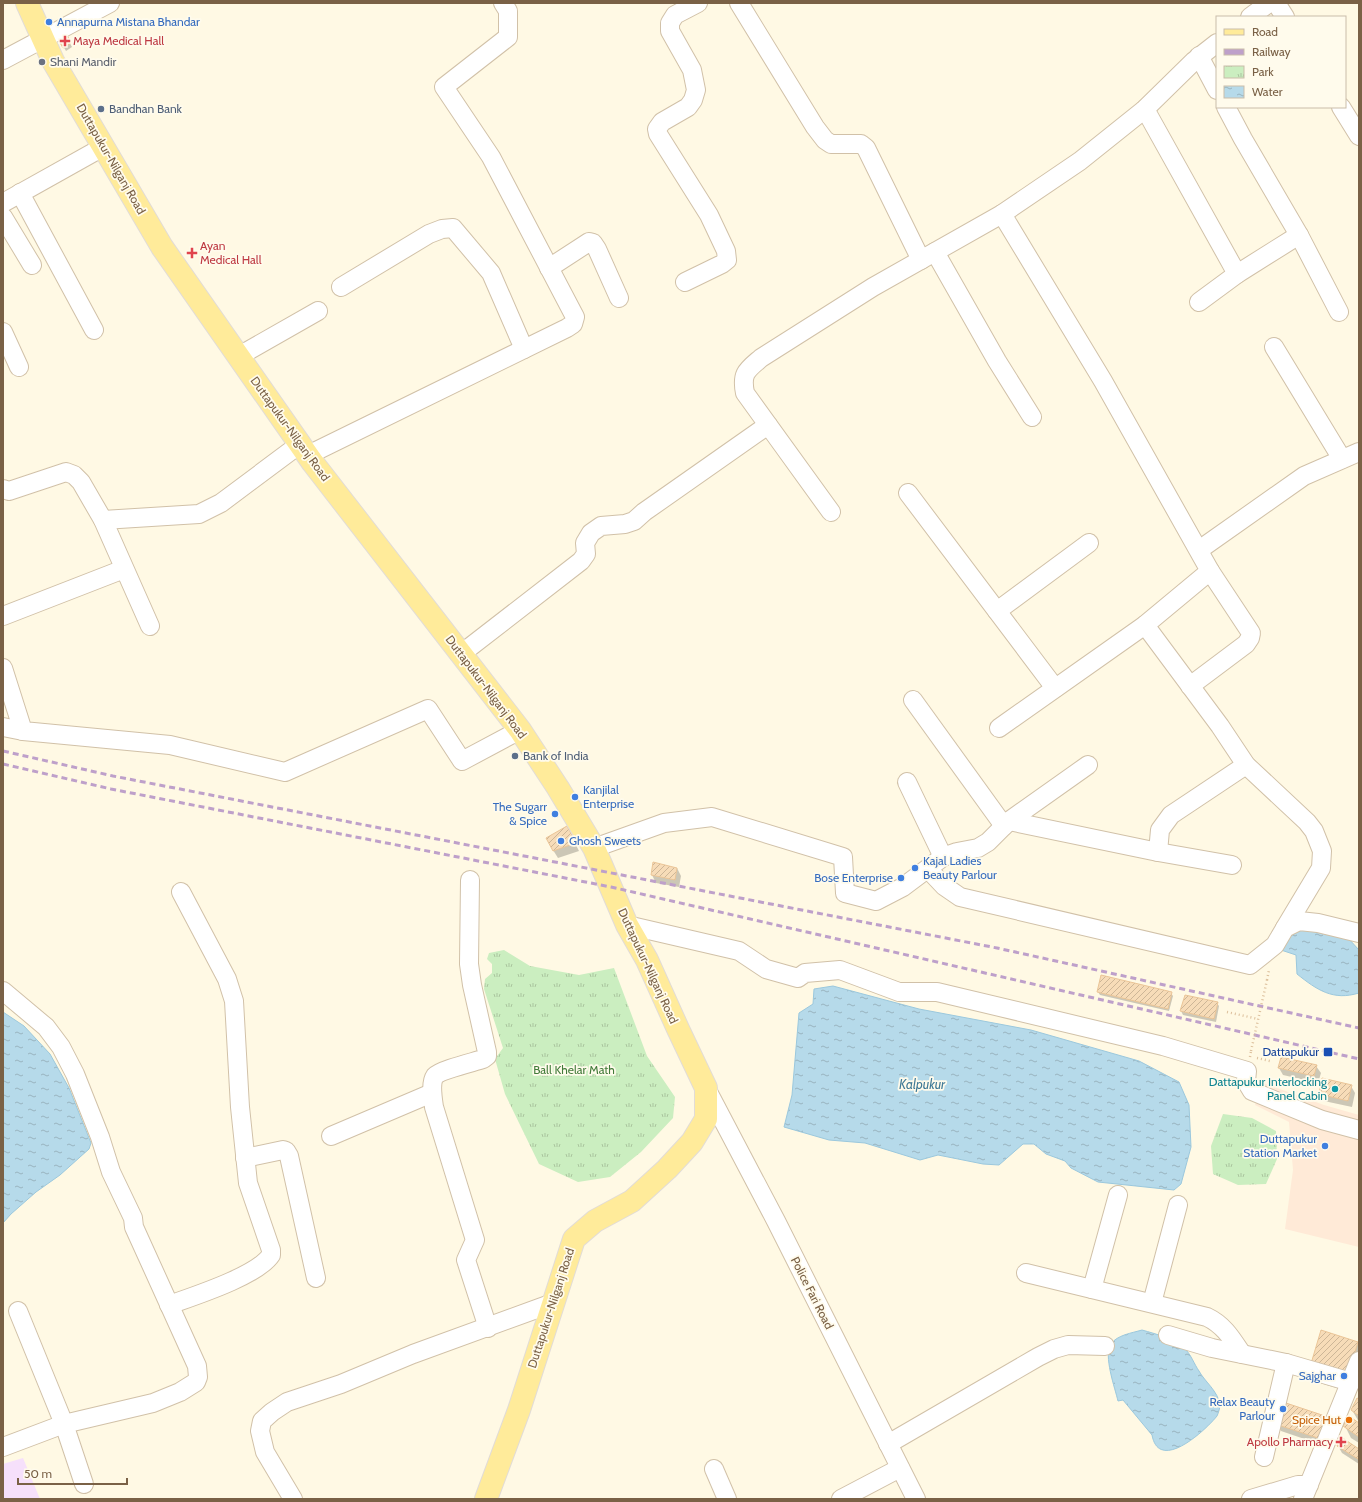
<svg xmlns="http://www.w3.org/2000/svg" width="1362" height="1502" font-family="Cabin,sans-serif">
	<defs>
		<pattern id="park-tufts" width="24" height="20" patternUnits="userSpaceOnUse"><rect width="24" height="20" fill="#cbeec0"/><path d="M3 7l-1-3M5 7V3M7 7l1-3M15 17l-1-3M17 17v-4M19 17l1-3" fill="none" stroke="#aac49e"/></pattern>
		<pattern id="water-ripples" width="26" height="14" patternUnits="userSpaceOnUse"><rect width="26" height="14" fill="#b6daea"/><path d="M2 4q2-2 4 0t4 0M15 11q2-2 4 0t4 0" fill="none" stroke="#99b4bf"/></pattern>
		<pattern id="building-hatch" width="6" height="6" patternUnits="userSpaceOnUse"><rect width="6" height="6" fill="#f7dcb8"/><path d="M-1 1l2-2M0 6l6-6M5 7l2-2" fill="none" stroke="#cdb697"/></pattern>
	</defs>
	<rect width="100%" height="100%" fill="#fff9e4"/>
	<polygon fill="#ffead7" points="1263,1083 1324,1105 1359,1115 1359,1247 1285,1229 1293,1170 1289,1122 1255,1105"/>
	<polygon fill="#f6e0fb" points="23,1458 40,1499 3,1499 3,1464"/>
	<g fill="url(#park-tufts)">
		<polygon points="504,950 530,966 579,975 614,968 647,1056 675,1097 673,1118 641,1152 610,1177 578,1182 539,1164 505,1094 495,1059 503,1048 484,989 485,979 492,973 492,964 487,959 489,953"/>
		<polygon points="1223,1114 1252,1118 1276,1131 1277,1159 1266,1184 1238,1185 1213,1174 1211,1146"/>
	</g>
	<g fill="url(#water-ripples)" stroke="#9bc8dd">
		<path d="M1300 927 1348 938 1359 950V993C1333 1001 1317 990 1297 974L1296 955 1281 950 1289 934Z"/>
		<polygon points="833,986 919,1009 1031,1030 1139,1061 1179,1082 1189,1105 1191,1147 1181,1184 1174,1190 1098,1182 1071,1168 1065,1161 1046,1154 1034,1144 1023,1144 999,1165 983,1164 938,1155 920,1160 865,1143 829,1140 784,1127 792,1095 799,1013 813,1004 814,989"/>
		<polygon points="3,1012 24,1026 50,1054 69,1088 91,1143 89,1149 60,1175 36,1192 11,1214 3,1223"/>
		<path d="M1142 1330C1156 1334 1172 1338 1184 1348 1191 1354 1194 1364 1199 1371 1205 1382 1218 1391 1220 1405 1220 1408 1218 1414 1217 1416 1205 1431 1159 1473 1152 1435L1123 1400 1118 1401C1115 1388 1103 1355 1111 1344 1117 1335 1132 1333 1142 1330Z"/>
	</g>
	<g fill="#0003">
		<polygon points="66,36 72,47 66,51 59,39"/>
		<polygon points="571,835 579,851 558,858 553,850"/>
		<polygon points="677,868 681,876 679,887 656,883 652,875"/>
		<polygon points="1098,992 1171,993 1173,996 1169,1011 1100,995"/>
		<polygon points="1217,1003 1219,1006 1216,1022 1183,1015 1181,1011"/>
		<polygon points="1316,1066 1321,1073 1318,1083 1283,1075 1279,1068"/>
		<polygon points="1351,1086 1355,1093 1352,1107 1324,1101 1320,1094"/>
		<polygon points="1357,1343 1359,1346 1359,1382 1355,1394 1320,1383 1311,1367"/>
		<polygon points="1359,1400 1359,1422 1352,1410"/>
		<polygon points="1327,1418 1325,1446 1281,1431 1277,1424"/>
		<polygon points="1359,1424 1359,1443 1351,1438 1345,1426"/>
		<polygon points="1341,1439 1359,1450 1359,1464 1342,1453 1338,1446"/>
	</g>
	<g fill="url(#building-hatch)" stroke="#ebc597">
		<polygon points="67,35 71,43 63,48 58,39"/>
		<polygon points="567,826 576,843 553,851 546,838"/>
		<polygon points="653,862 677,868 675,880 651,875"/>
		<polygon points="1101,975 1172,992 1168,1009 1097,992"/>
		<polygon points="1185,995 1218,1002 1214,1019 1180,1011"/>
		<polygon points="1281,1057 1317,1065 1314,1076 1278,1068"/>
		<polygon points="1322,1078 1352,1085 1348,1101 1319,1094"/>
		<polygon points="1321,1330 1358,1342 1347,1379 1310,1367"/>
		<polygon points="1357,1398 1359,1399 1359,1416 1351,1410"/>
		<polygon points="1283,1402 1328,1417 1321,1439 1275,1424"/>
		<polygon points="1349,1416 1359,1423 1359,1437 1343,1426"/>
		<polygon points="1341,1437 1359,1449 1358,1459 1337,1446"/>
	</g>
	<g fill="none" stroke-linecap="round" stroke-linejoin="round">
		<defs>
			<g id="minor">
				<polyline points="739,3 815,127 825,140 831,144 861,144 866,148 921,260"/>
				<polyline points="1276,3 1285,17"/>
				<polyline points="1250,17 1269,3"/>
				<polyline points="1217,43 1194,61 1145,109 1080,161 1002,214 1103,381 1210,571 1145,625 1220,726 1246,765 1307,822 1314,831 1322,851 1321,868 1285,928"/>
				<polyline points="1199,56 1217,90"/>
				<polyline points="3,60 110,3"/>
				<polyline points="1226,107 1243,139 1299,235 1339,312"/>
				<polyline points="1341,107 1359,136"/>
				<polyline points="1145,109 1237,274"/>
				<polyline points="20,193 94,330"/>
				<polyline points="3,203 103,147"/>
				<polyline points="3,217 32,265"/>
				<polyline points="935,252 997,361 1032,417"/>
				<polyline points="549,268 589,242 593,243 597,249 619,298"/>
				<polyline points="685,282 722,264 727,260 726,251 709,215 658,134 657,129 662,122 688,107 693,100 696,90 692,70 670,31 670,23 675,15 698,3"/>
				<polyline points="341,287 429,234 442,229 453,228 491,273 524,349"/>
				<polyline points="1199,302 1237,274 1299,235"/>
				<polyline points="3,332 19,367"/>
				<polyline points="1274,347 1342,459"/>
				<polyline points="239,356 318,311"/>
				<polyline points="308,455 567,328 573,324 575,317 491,157 444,87 508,37 508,11 503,3"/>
				<polyline points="3,489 9,491 66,472 74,475 81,482 103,520 150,626"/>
				<polyline points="908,493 1055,688"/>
				<path d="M831 512 745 393C741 373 747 370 761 358L873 287 1002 214"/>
				<polyline points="103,520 199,514 221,503 300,444"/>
				<polyline points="1199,550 1304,476 1359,452"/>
				<polyline points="997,611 1089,543"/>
				<polyline points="3,616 124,569"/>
				<polyline points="461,654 581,561 586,554 585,543 591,533 601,526 625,524 634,521 644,512 768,425"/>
				<polyline points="3,668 23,731 170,745 285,772 428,709 462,761 520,730"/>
				<polyline points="1190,686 1246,644 1250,638 1251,633 1210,571"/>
				<polyline points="913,700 1004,826"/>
				<polyline points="3,727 23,731"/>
				<polyline points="999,728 1145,625"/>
				<polyline points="907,782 943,857"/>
				<polyline points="1009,821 1158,852 1232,865"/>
				<polyline points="594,848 664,823 712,817 843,857 845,893 876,901 903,887 943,857 957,852 978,848 988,842 1009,821 1088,765"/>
				<polyline points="1158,852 1160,830 1171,815 1246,765"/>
				<polyline points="928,869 944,886 960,897 1250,965 1275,945 1285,928 1299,921 1318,923 1359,933"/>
				<path d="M470 880 469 964 472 985 487 1052V1056L483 1059C474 1062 440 1070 435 1076 430 1083 433 1100 434 1107L475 1240 466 1260 488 1328"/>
				<polyline points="627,925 739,951 766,969 798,978 805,973 840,970 899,992 937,992 1163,1046 1247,1071 1246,1081 1252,1091 1322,1120 1359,1130"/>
				<polyline points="3,991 46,1027 61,1047 75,1074 100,1137 111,1172 133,1218 134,1227 197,1366 198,1377 196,1382 180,1392 153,1403 64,1424 3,1447"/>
				<polyline points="706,1088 776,1221 916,1499"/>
				<polyline points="331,1136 432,1093"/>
				<polyline points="245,1158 283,1150 286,1151 289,1156 316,1278"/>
				<path d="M1026 1273 1207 1317C1224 1325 1232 1339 1242 1354"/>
				<polyline points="1092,1289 1118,1195"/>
				<polyline points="1152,1303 1178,1205"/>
				<path d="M169 1305C194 1296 257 1276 271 1255V1250L248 1183 240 1107 234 1001 227 979 181 892"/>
				<polyline points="18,1311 64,1424 84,1484"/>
				<polyline points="1168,1335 1212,1348 1286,1363 1351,1382"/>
				<polyline points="888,1444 1038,1357 1054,1349 1068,1345 1105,1346"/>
				<polyline points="1264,1457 1286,1363"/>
				<polyline points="714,1469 727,1499"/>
				<polyline points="293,1499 265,1452 260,1431 262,1421 272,1412 287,1402 341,1384 413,1354 553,1303"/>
				<polyline points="841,1499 900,1468"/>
				<polyline points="1251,1499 1298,1485 1309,1485"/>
				<polyline points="1303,1499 1359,1361"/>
			</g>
			<polyline id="major" points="27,3 53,61 162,247 313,463 520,730 558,788 594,848 627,925 647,960 678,1029 706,1088 706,1119 692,1142 667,1169 632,1201 595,1221 574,1239 519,1410 486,1499"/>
		</defs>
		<use href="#minor" stroke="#d1c1a8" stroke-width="20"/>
		<use href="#major" stroke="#e2dcd6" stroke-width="24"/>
		<g stroke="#dcbf9b" stroke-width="2.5" stroke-dasharray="1 3" stroke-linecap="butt">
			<polyline points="1267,980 1269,970"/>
			<polyline points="1227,1012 1258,1019"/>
			<polyline points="1250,1057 1251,1051"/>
			<polyline points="1257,1058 1270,1061"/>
		</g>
		<use href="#minor" stroke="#fff" stroke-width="18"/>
		<use href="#major" stroke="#ffeb9a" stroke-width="22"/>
		<g stroke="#bea0ca" stroke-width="3" stroke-dasharray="6 4" stroke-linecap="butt">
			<polyline points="3,751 113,776 997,948 1359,1028"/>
			<polyline points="3,764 111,789 611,887 1359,1059"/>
		</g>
		<polyline stroke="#dcbf9b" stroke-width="2.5" stroke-dasharray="1 3" stroke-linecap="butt" points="1251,1051 1267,980"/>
	</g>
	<g fill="#3f7fe0" stroke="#fffbec" stroke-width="1.5">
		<circle cx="49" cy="22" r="4"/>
		<circle cx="575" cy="797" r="4"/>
		<circle cx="555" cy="814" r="4"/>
		<circle cx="561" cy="841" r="4"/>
		<circle cx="915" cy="868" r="4"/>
		<circle cx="901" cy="878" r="4"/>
		<circle cx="1325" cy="1146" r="4"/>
		<circle cx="1344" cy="1376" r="4"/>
		<circle cx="1283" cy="1409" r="4"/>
	</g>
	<g fill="#e0444e" stroke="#fffbec" stroke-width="1.5">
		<path d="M63 35h4v4h4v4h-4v4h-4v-4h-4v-4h4z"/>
		<path d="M190 247h4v4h4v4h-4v4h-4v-4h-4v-4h4z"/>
		<path d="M1339 1436h4v4h4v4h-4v4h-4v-4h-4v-4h4z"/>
	</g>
	<circle fill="#6b7280" stroke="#fffbec" stroke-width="1.5" cx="42" cy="62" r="4"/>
	<g fill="#5c6f8a" stroke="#fffbec" stroke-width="1.5">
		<circle cx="101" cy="109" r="4"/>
		<circle cx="515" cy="756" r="4"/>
	</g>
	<rect fill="#1a4fb4" stroke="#fffbec" stroke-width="1.5" x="1323" y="1047" width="10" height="10" rx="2"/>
	<circle fill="#0f9aa8" stroke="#fffbec" stroke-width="1.5" cx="1335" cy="1089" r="4"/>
	<circle fill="#e8710a" stroke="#fffbec" stroke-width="1.5" cx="1349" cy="1420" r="4"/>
	<g text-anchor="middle" stroke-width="3.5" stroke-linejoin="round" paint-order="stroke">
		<g font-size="12" fill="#366cbe" stroke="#fffbec" text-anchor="end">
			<text x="57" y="26" text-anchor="start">Annapurna Mistana Bhandar</text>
			<text x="583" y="794" text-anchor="start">Kanjilal<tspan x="583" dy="14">Enterprise</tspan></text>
			<text x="547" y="811">The Sugarr<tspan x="547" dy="14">&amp; Spice</tspan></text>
			<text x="569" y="845" text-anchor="start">Ghosh Sweets</text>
			<text x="923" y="865" text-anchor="start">Kajal Ladies<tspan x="923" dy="14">Beauty Parlour</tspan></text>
			<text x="893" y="882">Bose Enterprise</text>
			<text x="1317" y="1143">Duttapukur<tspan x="1317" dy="14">Station Market</tspan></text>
			<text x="1336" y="1380">Sajghar</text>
			<text x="1275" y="1406">Relax Beauty<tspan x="1275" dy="14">Parlour</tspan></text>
		</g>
		<g font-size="12" fill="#be3a42" stroke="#fffbec" text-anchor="start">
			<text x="73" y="45">Maya Medical Hall</text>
			<text x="200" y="250">Ayan<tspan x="200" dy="14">Medical Hall</tspan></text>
			<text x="1333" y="1446" text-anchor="end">Apollo Pharmacy</text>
		</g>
		<g font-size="12" fill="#5b616d" stroke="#fffbec" text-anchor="start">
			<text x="50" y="66">Shani Mandir</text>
		</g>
		<g font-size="12" fill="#4e5e75" stroke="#fffbec" text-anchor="start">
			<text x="109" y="113">Bandhan Bank</text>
			<text x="523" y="760">Bank of India</text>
		</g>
		<g font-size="12" fill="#7a6146" stroke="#fffbec">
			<text transform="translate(111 159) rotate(60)" y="4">Duttapukur-Nilganj Road</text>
			<text transform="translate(290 429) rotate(54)" y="4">Duttapukur-Nilganj Road</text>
			<text transform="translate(486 687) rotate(53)" y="4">Duttapukur-Nilganj Road</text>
			<text transform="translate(648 966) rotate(65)" y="4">Duttapukur-Nilganj Road</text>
			<text transform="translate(812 1293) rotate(63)" y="4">Police Fari Road</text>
			<text transform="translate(551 1308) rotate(-72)" y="4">Duttapukur-Nilganj Road</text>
		</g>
		<g font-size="12" fill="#164399" stroke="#fffbec" text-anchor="end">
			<text x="1319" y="1056">Dattapukur</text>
		</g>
		<g font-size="12" fill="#427b3a" stroke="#fffbec">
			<text x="574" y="1074">Ball Khelar Math</text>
		</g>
		<g font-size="12" fill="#0d838f" stroke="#fffbec" text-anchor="end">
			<text x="1327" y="1086">Dattapukur Interlocking<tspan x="1327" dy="14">Panel Cabin</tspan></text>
		</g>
		<g font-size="12" fill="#c56008" stroke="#fffbec" text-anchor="end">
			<text x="1341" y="1424">Spice Hut</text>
		</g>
		<g font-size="13" font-style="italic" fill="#407a97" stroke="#fffbec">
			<text x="922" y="1089">Kalpukur</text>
		</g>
	</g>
	<rect width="1362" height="1502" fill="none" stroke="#7a6146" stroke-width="8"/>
	<rect x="1216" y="16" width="130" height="92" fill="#fffbec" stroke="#cabdaa"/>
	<rect x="1224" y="29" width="20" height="6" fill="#ffeb9a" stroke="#cabdaa"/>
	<text x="1252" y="36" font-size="12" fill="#7a6146">Road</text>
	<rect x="1224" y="49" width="20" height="6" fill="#bea0ca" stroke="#cabdaa"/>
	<text x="1252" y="56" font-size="12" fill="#7a6146">Railway</text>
	<rect x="1224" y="66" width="20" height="12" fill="url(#park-tufts)" stroke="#cabdaa"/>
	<text x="1252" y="76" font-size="12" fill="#7a6146">Park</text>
	<rect x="1224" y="86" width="20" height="12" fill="url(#water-ripples)" stroke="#cabdaa"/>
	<text x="1252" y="96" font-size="12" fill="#7a6146">Water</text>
	<path d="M18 1478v6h109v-6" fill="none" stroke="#7a6146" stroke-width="2"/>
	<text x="24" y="1478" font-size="12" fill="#7a6146" stroke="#fffbec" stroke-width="3" paint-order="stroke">50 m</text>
</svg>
